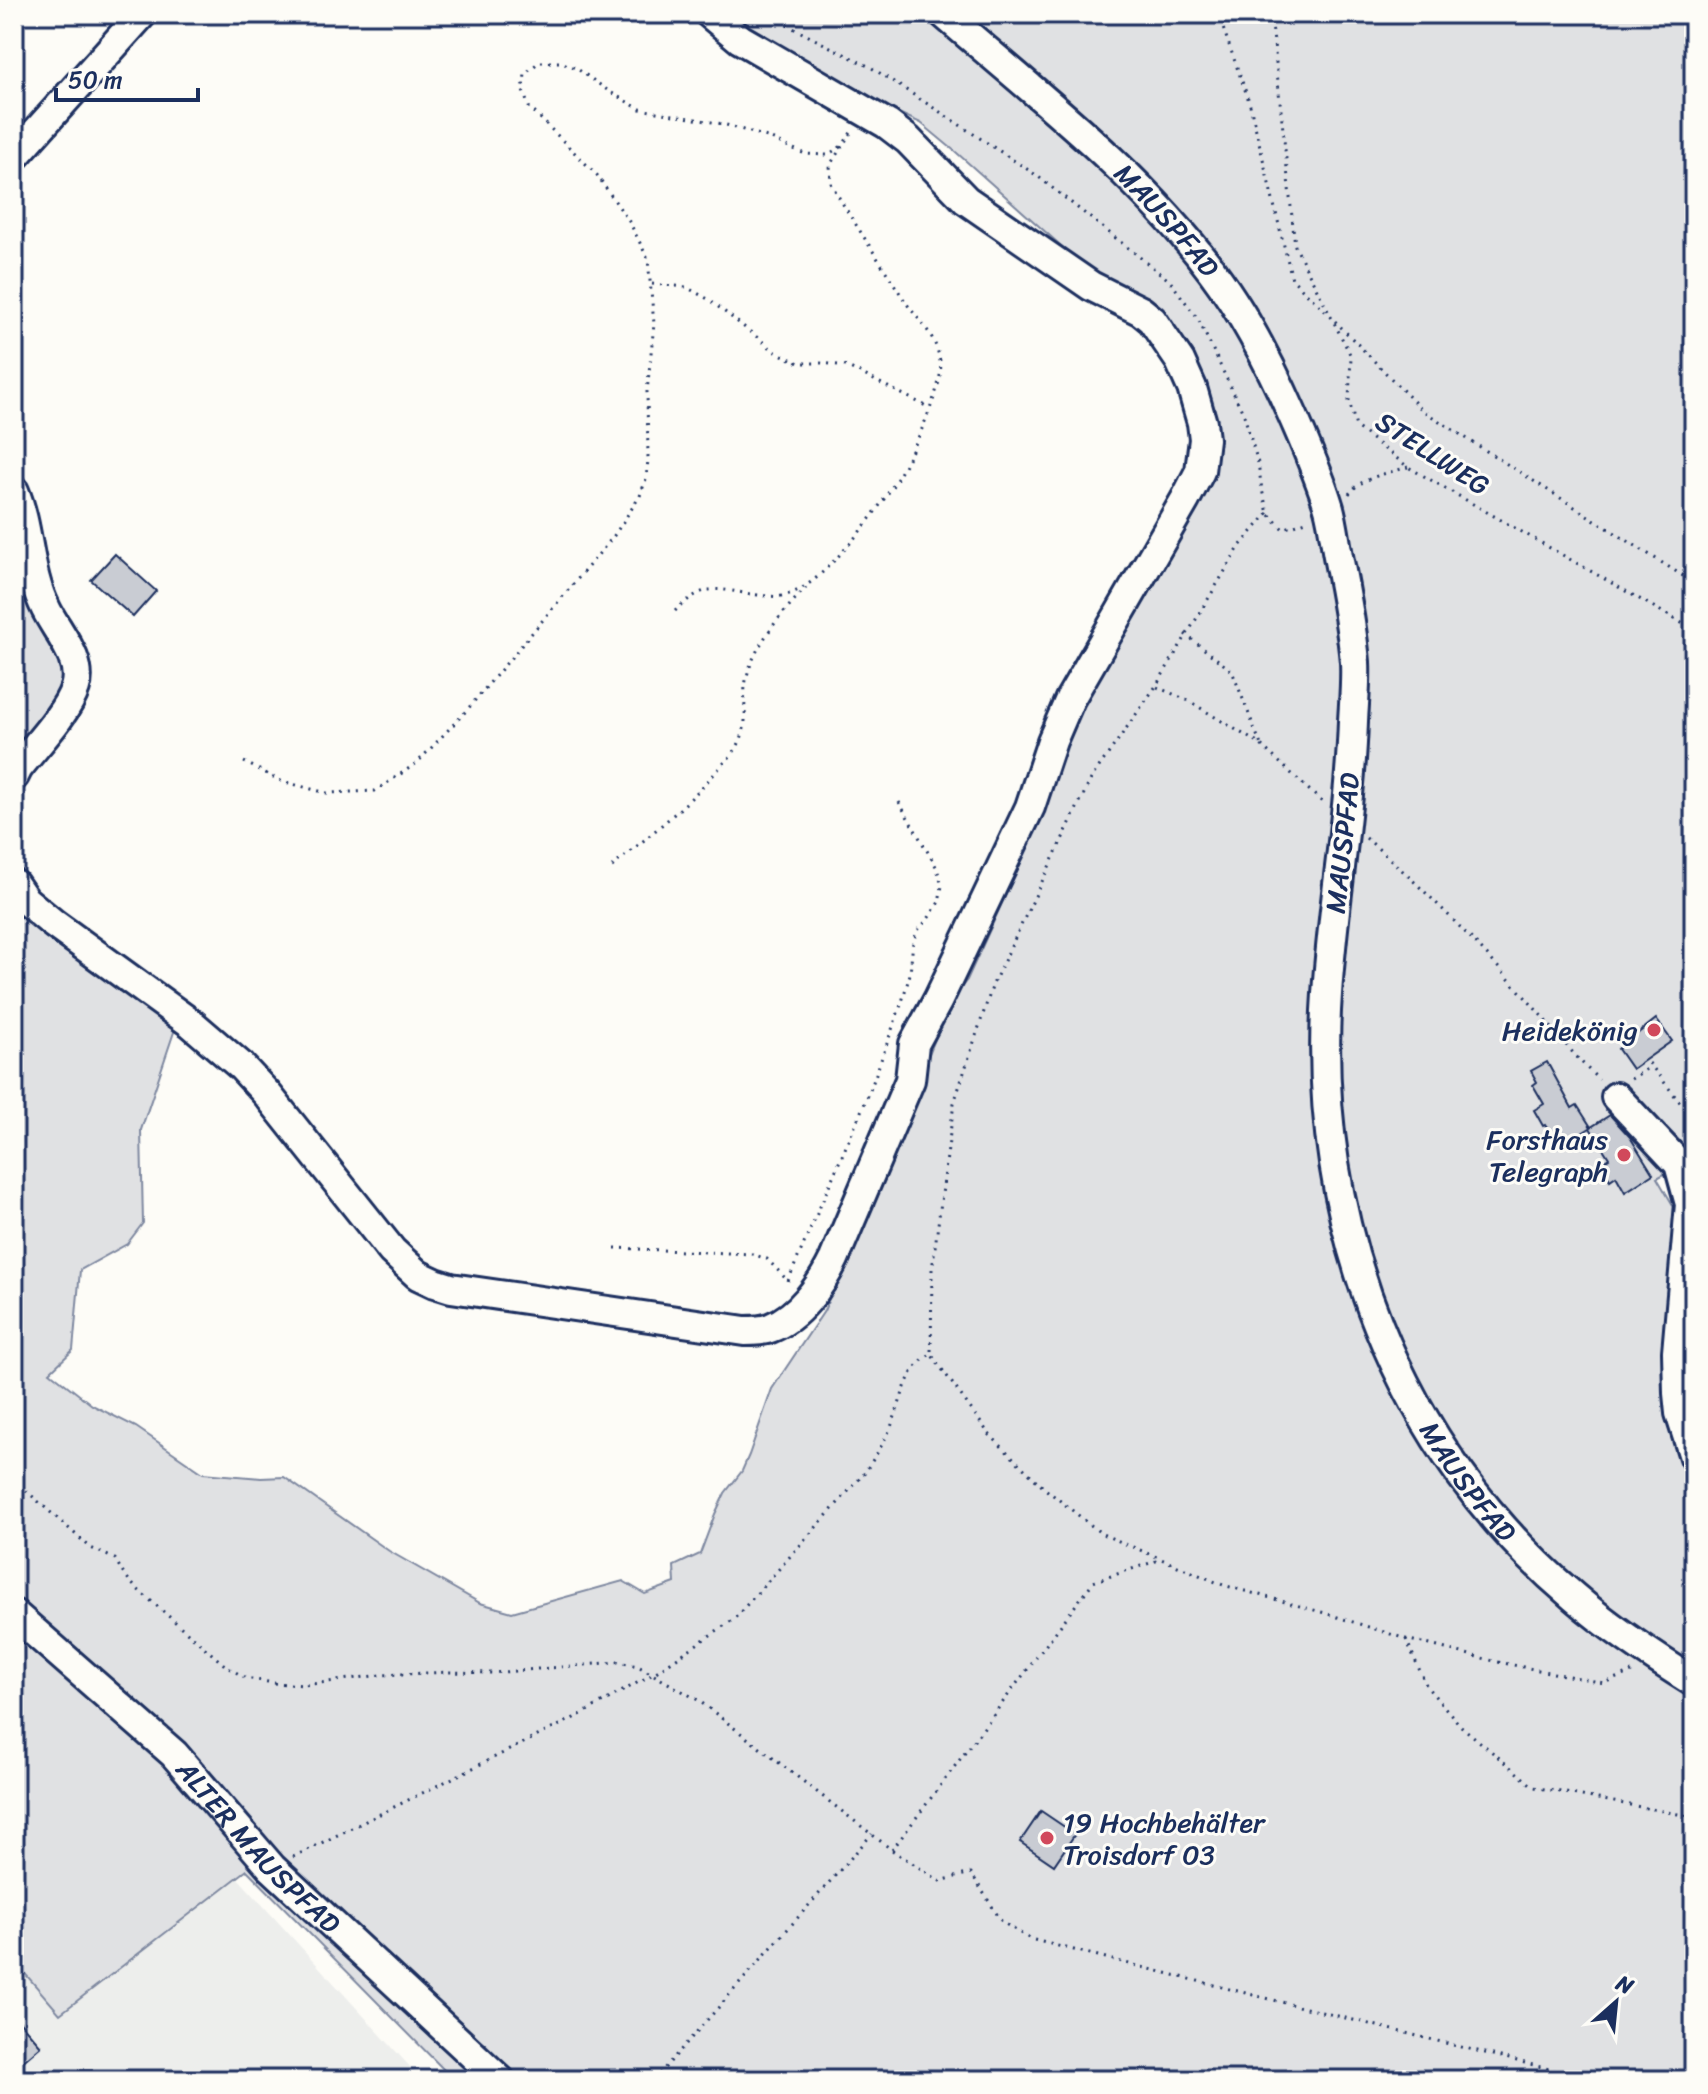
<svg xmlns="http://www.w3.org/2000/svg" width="1708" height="2094" font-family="Sriracha,sans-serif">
	<rect width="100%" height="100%" fill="#fdfcf7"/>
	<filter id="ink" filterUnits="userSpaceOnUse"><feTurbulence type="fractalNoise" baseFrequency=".0125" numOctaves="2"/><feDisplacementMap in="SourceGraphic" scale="16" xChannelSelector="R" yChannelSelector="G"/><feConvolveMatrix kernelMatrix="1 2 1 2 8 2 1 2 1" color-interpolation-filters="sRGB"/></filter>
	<g filter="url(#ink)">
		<polygon fill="#edeeec" points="14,1640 21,1640 422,2080 14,2080"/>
		<g fill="#e0e1e3" stroke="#7e88a0" stroke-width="2">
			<polygon points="729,14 1694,14 1694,1158 1657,1178 1690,1234 1694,1276 1694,2080 454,2080 247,1870 60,2014 14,1961 14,910 176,1026 141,1130 143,1223 127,1244 80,1270 73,1350 50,1372 92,1405 136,1427 203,1473 261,1478 284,1477 389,1551 480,1603 512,1612 623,1581 645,1594 675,1583 674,1566 700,1554 715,1514 725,1493 742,1471 749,1455 772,1389 824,1311 951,1000 967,980 1007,892 1050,776 1064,727 1171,552 1210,483 1216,437 1188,359 957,153 921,123 826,80 735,20"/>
			<polygon points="14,542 59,651 66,676 62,693 14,762"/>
		</g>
		<g fill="#c9ccd3" stroke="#1b2f5e" stroke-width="2">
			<polygon points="115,554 156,591 133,617 91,580"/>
			<polygon points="1656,1019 1672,1041 1632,1069 1618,1049"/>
			<polygon points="1547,1062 1572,1108 1577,1105 1591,1127 1610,1115 1630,1137 1653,1174 1625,1192 1616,1176 1610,1180 1600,1164 1609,1158 1590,1128 1559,1147 1545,1125 1543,1126 1534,1110 1544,1104 1533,1085 1537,1082 1531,1071"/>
			<polygon points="1041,1811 1075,1834 1054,1865 1020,1842"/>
			<polygon points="14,2015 41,2046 14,2069"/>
		</g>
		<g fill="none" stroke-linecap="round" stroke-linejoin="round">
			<defs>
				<g id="minor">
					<path id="s1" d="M944 14C1037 95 1138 172 1212 271 1246 316 1271 366 1293 416 1306 446 1320 477 1329 508 1333 523 1335 540 1338 556 1345 591 1352 627 1355 662 1356 682 1354 702 1353 721 1350 813 1333 903 1327 994 1311 1222 1398 1449 1574 1597 1611 1629 1652 1656 1694 1682"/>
					<polyline points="14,157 142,14"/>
					<path d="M14 491C30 529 27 572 46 609 57 632 84 660 75 688 67 713 35 746 18 768L14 776"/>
					<path d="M14 884 25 900 54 924 192 1024 241 1066 267 1094 392 1251 418 1275 435 1283 451 1288 745 1331C754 1331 762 1331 770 1328 799 1317 821 1286 834 1259L910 1080 914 1044 938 1000 1030 807 1052 741 1070 699 1185 500 1200 471 1204 439 1202 423 1192 388 1180 361 1152 320 1141 311 1091 286 966 200 908 140 887 124 740 39 710 14"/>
					<polyline points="1616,1097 1679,1164 1690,1204 1677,1352 1678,1393 1680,1413 1694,1457"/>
					<path id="s2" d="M14 1614 174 1754 272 1868 500 2080"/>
				</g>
			</defs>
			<use href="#minor" stroke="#1b2f5e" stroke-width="34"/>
			<g stroke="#1b2f5e" stroke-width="3" stroke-dasharray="2 6" stroke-linecap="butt">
				<polyline points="765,14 872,68 937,110 1036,175 1170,281 1198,319 1244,415 1258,463 1262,490 1268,513 1283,529 1306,521"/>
				<polyline points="1218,14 1249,101 1292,279 1327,313"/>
				<polyline points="1271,14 1295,246 1351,356 1349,401 1356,427 1408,467 1694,630"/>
				<polyline points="652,284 686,287 708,299 776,352 799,363 821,363 846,366 930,408"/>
				<polyline points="1335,321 1422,410 1694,583"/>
				<path d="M1349 494C1361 477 1389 473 1408 467"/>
				<polyline points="1268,513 1240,546 1156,686 1092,777 993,984 954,1103 932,1270 931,1354 989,1434 1044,1488 1102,1534 1223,1585 1325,1613 1406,1639 1498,1662 1604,1683 1634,1671"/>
				<path d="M675 611C708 580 717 590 758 595 768 596 779 598 789 594 812 586 828 567 845 549 884 505 909 464 930 409 935 395 943 375 940 361 935 334 922 325 907 304 885 270 863 236 841 201L831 183 830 165 852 131"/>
				<polyline points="1185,634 1232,671 1261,745"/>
				<polyline points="1157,687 1189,701 1261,745 1323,803"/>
				<polyline points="244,762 281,781 327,793 375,791 417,763 466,711 613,537 640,496 646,479 648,460 647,392 654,324 648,259 630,223 597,175 529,107 523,91 525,74 539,62 560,62 576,68 610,92 640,109 723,124 767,137 805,154 827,155 842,146"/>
				<path d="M1366 838C1423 887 1476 942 1526 998 1550 1025 1572 1054 1599 1080"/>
				<path d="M612 867C650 835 689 804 721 766 728 759 736 751 740 741 749 721 743 707 745 687 749 651 781 613 806 588"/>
				<polyline points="1649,1063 1694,1120"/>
				<polyline points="1631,1079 1651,1066"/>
				<polyline points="615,1248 752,1254 767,1259 788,1281"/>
				<polyline points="788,1281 869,1093 902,1002 910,974 913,941 918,930 928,919 939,902 942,886 937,868 896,797"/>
				<polyline points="14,1480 91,1548 115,1559 123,1573 135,1587 227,1667 246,1678 273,1683 305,1685 380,1675 451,1672 492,1673 618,1662 638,1666 698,1700 892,1850 940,1881 971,1873 1002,1922 1030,1939 1593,2080"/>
				<polyline points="1406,1639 1427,1687 1461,1726 1534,1787 1694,1817"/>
				<polyline points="892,1850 1093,1582 1159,1560"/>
				<path d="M293 1857 580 1715 653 1674 734 1619 863 1475C874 1458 887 1439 894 1419 903 1396 907 1367 931 1354"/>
				<polyline points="654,2080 872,1834"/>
			</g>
			<use href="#minor" stroke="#fdfcf7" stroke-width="28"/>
		</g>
	</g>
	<g fill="#d1495b" stroke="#fdfcf7" stroke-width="3">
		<circle cx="1654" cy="1030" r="8"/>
		<circle cx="1624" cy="1155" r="8"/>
		<circle cx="1047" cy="1838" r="8"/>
	</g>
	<g text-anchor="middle" stroke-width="6" stroke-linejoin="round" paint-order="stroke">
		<g font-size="28" fill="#1b2f5e" stroke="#fdfcf7">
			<text dy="10" stroke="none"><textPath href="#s1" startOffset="304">MAUSPFAD</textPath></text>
			<text transform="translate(1433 453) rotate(33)" y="10">STELLWEG</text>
			<text transform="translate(1342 843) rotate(-84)" y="10">MAUSPFAD</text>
			<text dy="10" stroke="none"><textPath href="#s1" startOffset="1646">MAUSPFAD</textPath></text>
			<text dy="10" stroke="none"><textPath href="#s2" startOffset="338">ALTER MAUSPFAD</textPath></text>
		</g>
		<g font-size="28" fill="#1b2f5e" stroke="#fdfcf7" text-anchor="end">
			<text x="1638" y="1040">Heidekönig</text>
			<text x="1608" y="1149">Forsthaus<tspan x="1608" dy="32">Telegraph</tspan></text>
			<text x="1063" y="1832" text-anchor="start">19 Hochbehälter<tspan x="1063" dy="32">Troisdorf 03</tspan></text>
		</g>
	</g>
	<rect width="1708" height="2094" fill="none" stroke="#fdfcf7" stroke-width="48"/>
	<rect x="24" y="24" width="1660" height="2046" fill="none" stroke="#1b2f5e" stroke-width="3" filter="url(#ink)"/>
	<g transform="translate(1616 2002) rotate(27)" stroke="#fdfcf7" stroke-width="6" paint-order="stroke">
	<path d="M0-6L14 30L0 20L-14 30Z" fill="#1b2f5e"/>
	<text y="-12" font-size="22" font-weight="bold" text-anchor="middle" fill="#1b2f5e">N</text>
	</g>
	<path d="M56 88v12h142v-12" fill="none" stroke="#1b2f5e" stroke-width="4"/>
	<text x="68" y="88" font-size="24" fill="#1b2f5e" stroke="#fdfcf7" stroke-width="6" paint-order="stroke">50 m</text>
</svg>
